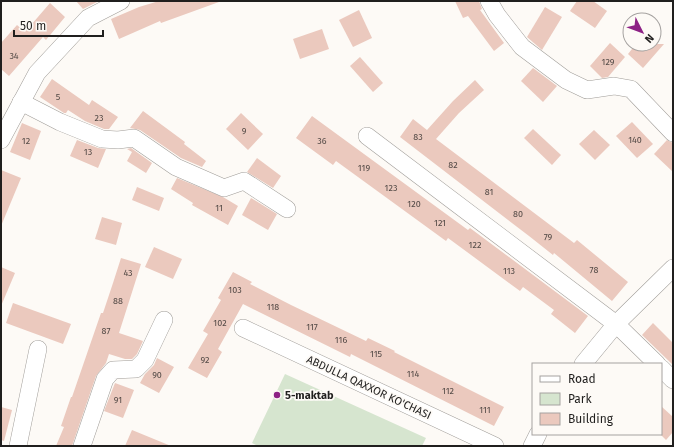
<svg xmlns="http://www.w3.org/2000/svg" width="674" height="447" font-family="'Fira Sans',sans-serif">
	<rect width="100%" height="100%" fill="#fdfaf6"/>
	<polygon fill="#d6e5cf" points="285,374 426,438 422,446 258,446 252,443"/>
	<g fill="#ebc9be">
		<polygon points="76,1 99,1 83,9"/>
		<polygon points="159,1 219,1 219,2 161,23 160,21 119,39 111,19 139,7"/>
		<polygon points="455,1 479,1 482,9 480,10 504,43 494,51 468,16 463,18"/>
		<polygon points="577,1 593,1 607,11 595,28 570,11"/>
		<polygon points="50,3 65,17 46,40 43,37 9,76 1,69 1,43 17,25 25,32"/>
		<polygon points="545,7 562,17 542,50 527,37"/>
		<polygon points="359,10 372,38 353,47 339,20"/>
		<polygon points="322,29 329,49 300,59 293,39"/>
		<polygon points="610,43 625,57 608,77 602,78 590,66"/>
		<polygon points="636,44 664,44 643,68 628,54"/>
		<polygon points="360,57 383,83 373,92 350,66"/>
		<polygon points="533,68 557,86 543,102 521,81"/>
		<polygon points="52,79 89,105 92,100 118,117 109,129 104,129 85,121 68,110 66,113 64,113 40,97"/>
		<polygon points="475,80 484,90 459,113 436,139 574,243 577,240 628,282 612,301 554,253 553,255 529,236 400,137 413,119 427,130 453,101"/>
		<polygon points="143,111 185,142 184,144 206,161 202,167 181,158 140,130 130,128"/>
		<polygon points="241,113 263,134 248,150 226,129"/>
		<polygon points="312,116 468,230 470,228 588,316 575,333 551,314 554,310 523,287 520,291 448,238 446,241 336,161 333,165 296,138"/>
		<polygon points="632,122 653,144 637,158 616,136"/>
		<polygon points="22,123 41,131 30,160 10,152"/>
		<polygon points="533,129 561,155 552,165 524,138"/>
		<polygon points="594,130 610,145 595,160 579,144"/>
		<polygon points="77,140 98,148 106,149 98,168 70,156"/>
		<polygon points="667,140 673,143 673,172 654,154"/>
		<polygon points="131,148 152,163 146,173 127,161 132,152 127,149"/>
		<polygon points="257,158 281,176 273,188 247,172"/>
		<polygon points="1,170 21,178 1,226"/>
		<polygon points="177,178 223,197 238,206 228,225 192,205 193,203 171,189"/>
		<polygon points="137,187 164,198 159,211 132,200"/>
		<polygon points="251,198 277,214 268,230 242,215"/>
		<polygon points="102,217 122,223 116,245 95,239"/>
		<polygon points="154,247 182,259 173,279 145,267"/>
		<polygon points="121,258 141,264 119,333 143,341 137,354 132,359 125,359 109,354 106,363 96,376 72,446 56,446 64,427 61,426 71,397 72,397 101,313 103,313 113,283"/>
		<polygon points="1,267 15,273 1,306"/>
		<polygon points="233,272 252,282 250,284 291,305 366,341 368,338 395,351 394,352 504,407 494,426 351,354 350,357 243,304 218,349 222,352 207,378 188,368 208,334 203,331 221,300 218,298"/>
		<polygon points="13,303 71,324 63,344 6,323"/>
		<polygon points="653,323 673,343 673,365 642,335"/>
		<polygon points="157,358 174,367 159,393 140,383 145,374 154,365"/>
		<polygon points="115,383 134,390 123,418 104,411"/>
		<polygon points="661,406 673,417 673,432 666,440 661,435"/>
		<polygon points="1,407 12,410 4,441 1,440"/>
		<polygon points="132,430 171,446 125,446"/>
	</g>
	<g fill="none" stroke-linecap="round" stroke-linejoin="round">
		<defs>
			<g id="minor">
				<polyline points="489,1 497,15 522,47 566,80 587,90 614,86 631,89 673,133"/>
				<polyline points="21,102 60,122 102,139 118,140 134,138 176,167 224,188 244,181 287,209"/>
				<polyline points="367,136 616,324 657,364"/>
				<polyline points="1,140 37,73 88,18 121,1"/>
				<polyline points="243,328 495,446"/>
				<polyline points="583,364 616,324 673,268"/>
				<polyline points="661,368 673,380"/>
				<polyline points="18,446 38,349"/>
				<polyline points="82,446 105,379 113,370 136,369 145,360 164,320"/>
				<polyline points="532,446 538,434"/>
			</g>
		</defs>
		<use href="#minor" stroke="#a09d99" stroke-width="18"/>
		<use href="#minor" stroke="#fff" stroke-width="17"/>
	</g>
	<circle fill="#8d2185" stroke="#fdfaf6" stroke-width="1.5" cx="277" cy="395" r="4"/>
	<g text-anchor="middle" stroke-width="3.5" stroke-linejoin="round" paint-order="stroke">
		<g font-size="9" fill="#534a46">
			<text x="14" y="59">34</text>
			<text x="608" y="65">129</text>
			<text x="58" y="100">5</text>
			<text x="99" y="121">23</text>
			<text x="244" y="134">9</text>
			<text x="418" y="140">83</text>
			<text x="635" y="143">140</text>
			<text x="26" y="144">12</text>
			<text x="322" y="144">36</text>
			<text x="88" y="155">13</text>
			<text x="453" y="168">82</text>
			<text x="364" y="171">119</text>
			<text x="391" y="191">123</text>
			<text x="489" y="195">81</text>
			<text x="414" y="207">120</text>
			<text x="219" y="211">11</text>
			<text x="518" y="217">80</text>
			<text x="440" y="226">121</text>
			<text x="548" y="240">79</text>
			<text x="475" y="248">122</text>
			<text x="594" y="273">78</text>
			<text x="509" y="274">113</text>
			<text x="128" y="276">43</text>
			<text x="235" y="293">103</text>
			<text x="118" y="304">88</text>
			<text x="273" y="310">118</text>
			<text x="220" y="326">102</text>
			<text x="312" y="330">117</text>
			<text x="106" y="334">87</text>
			<text x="341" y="343">116</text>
			<text x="376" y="357">115</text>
			<text x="205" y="363">92</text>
			<text x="413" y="377">114</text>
			<text x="157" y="378">90</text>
			<text x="448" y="394">112</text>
			<text x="118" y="403">91</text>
			<text x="485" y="413">111</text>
		</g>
		<g font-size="11" fill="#201f1e" stroke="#fdfaf6">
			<text transform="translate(369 387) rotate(25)" y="4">ABDULLA QAXXOR KO'CHASI</text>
		</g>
		<g font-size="11" font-weight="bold" fill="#201f1e" stroke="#fdfaf6" text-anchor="start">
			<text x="285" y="399">5-maktab</text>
		</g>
	</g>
	<rect width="674" height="447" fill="none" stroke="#201f1e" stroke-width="4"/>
	<rect x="532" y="363" width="130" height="72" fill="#fdfaf6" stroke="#a5a2a0"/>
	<rect x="540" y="376" width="20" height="6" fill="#ffffff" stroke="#a5a2a0"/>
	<text x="568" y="383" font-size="12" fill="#201f1e">Road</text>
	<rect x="540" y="393" width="20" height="12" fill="#d6e5cf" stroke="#a5a2a0"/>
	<text x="568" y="403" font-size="12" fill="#201f1e">Park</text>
	<rect x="540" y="413" width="20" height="12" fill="#ebc9be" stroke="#a5a2a0"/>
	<text x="568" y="423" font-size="12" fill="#201f1e">Building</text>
	<g transform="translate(642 32) rotate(132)"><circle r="19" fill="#fdfaf6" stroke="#a5a2a0"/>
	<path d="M0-3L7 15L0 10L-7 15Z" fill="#8d2185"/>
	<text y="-6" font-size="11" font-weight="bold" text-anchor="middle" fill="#201f1e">N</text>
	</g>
	<path d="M14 30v6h89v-6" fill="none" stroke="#201f1e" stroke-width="2"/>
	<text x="20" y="30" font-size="12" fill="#201f1e" stroke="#fdfaf6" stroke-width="3" paint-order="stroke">50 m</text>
</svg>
